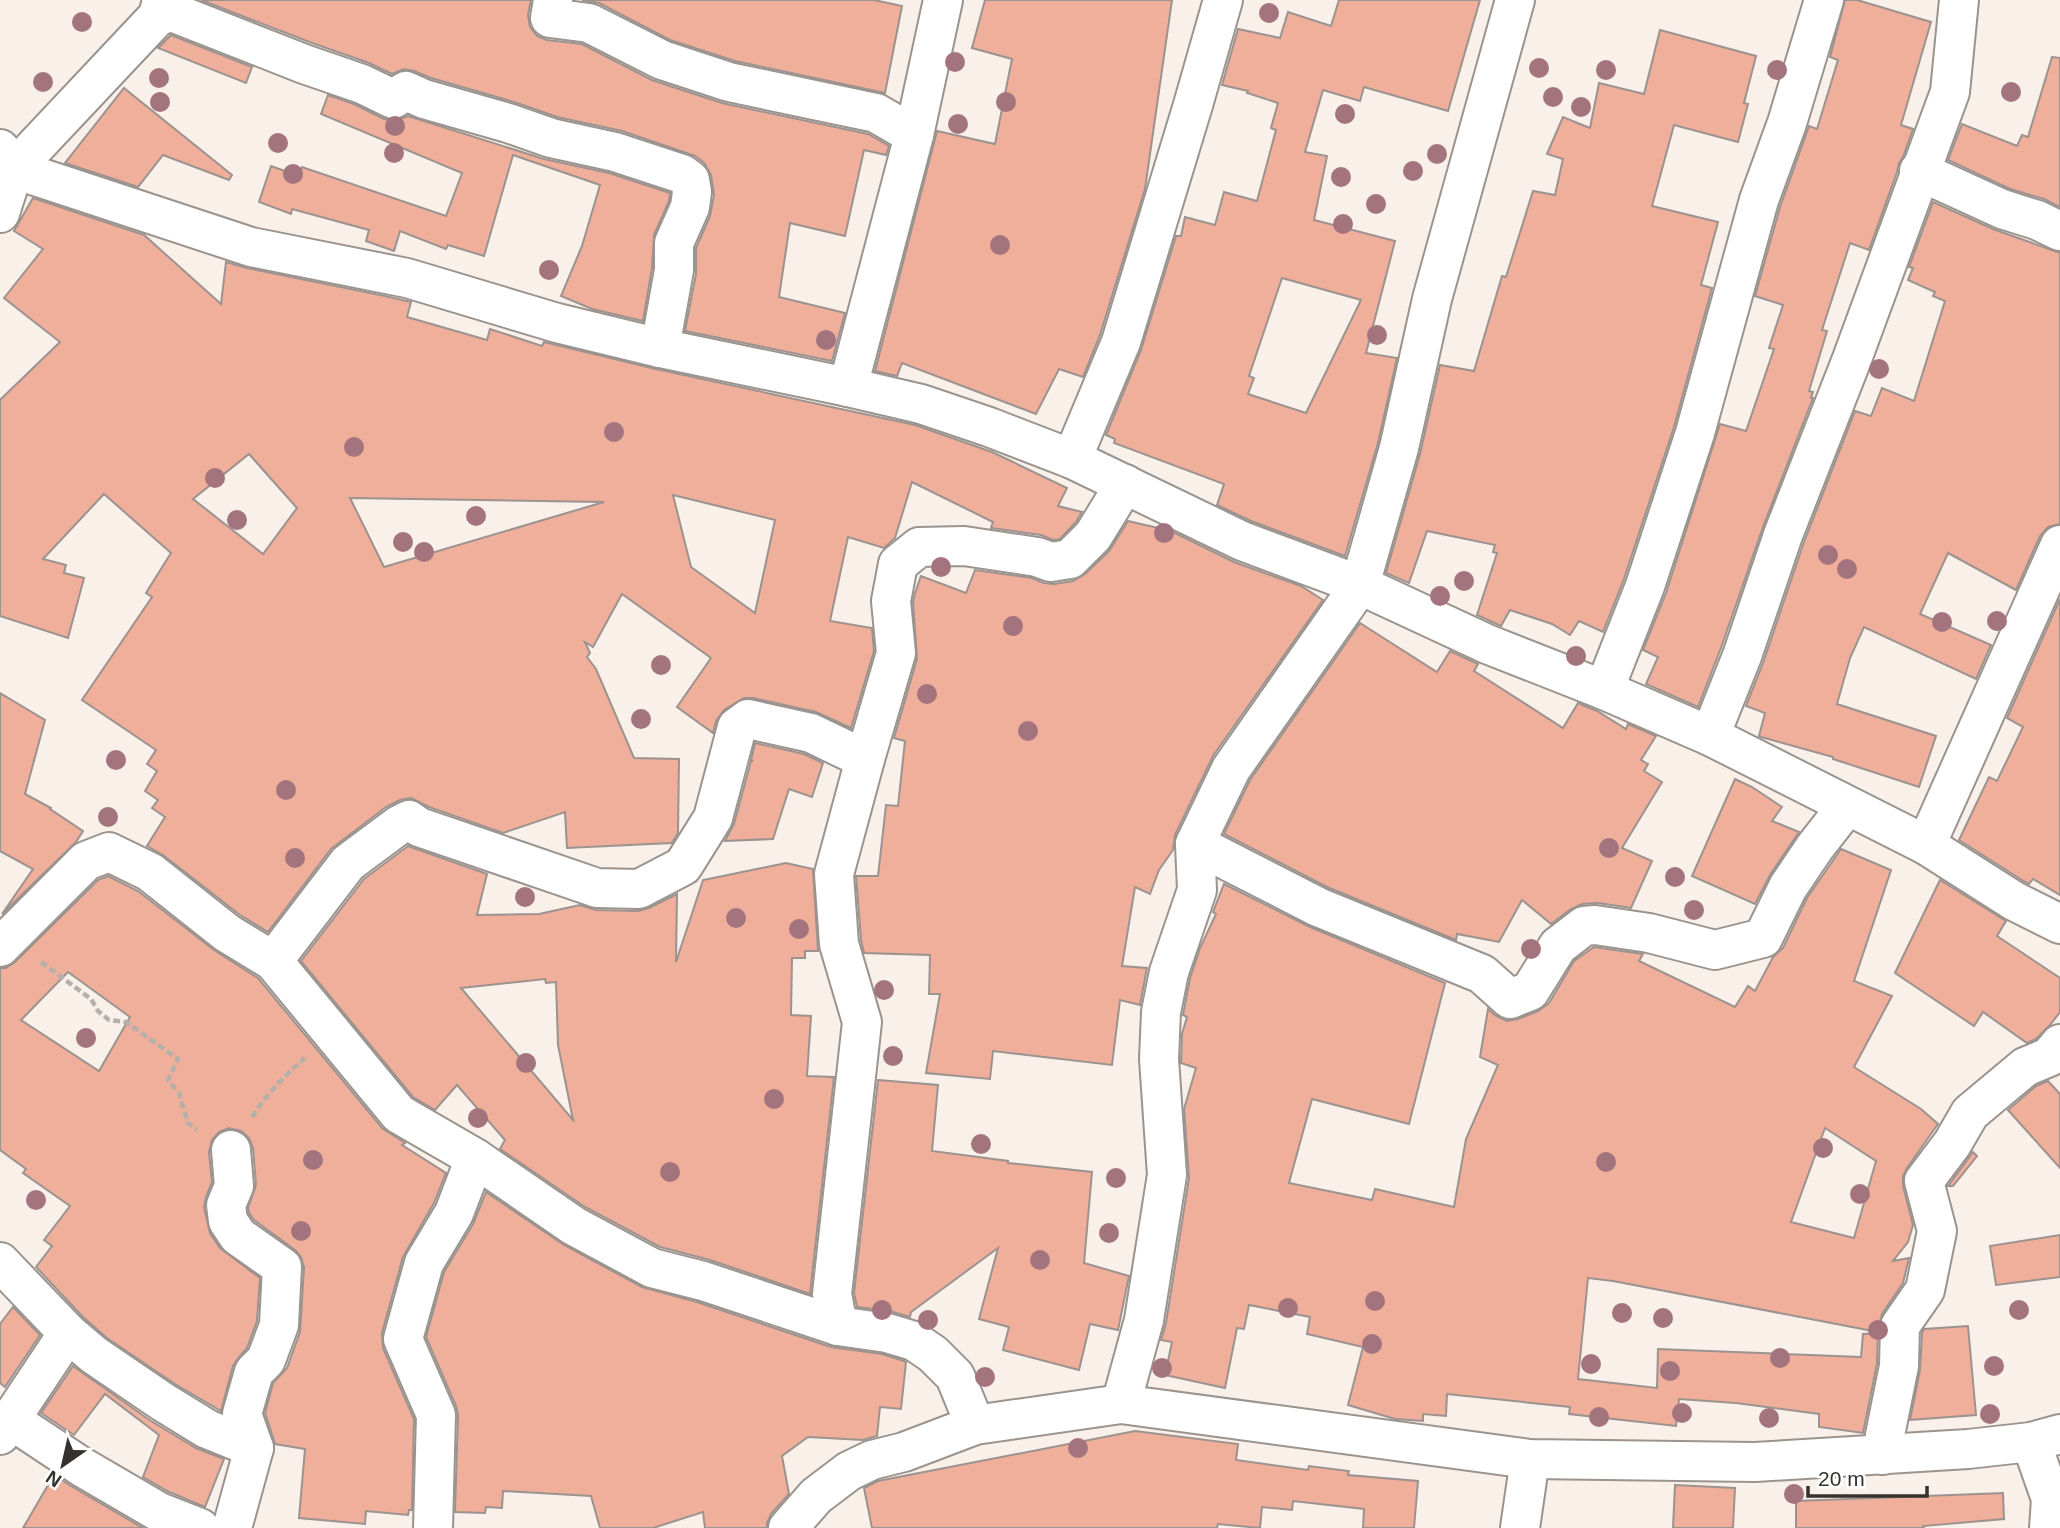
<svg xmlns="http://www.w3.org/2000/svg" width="2060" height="1528" font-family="Arial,sans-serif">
	<rect width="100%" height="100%" fill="#f8f0e9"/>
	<g fill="#efaf9b" stroke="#9c928f" stroke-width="2" fill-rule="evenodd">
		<polygon points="201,0 531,0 528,15 530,27 537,36 547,40 582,44 652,80 722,103 868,134 889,146 886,155 864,150 845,236 790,223 779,297 845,313 832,361 685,331 696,274 696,248 710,216 714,195 711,175 704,163 695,156 622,131 557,117 514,102 431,78 414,71 404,69 392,74 369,63 312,43"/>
		<polygon points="582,0 874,0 902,6 885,93 735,61 670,40 599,3"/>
		<polygon points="985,0 1172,0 1145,189 1100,335 1083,377 1059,369 1036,414 902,363 897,376 875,371 937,131 995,144 1012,59 972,48"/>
		<path d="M1339 0H1480L1448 111 1364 87 1360 101 1323 90 1305 152 1327 156 1314 220 1395 241 1366 353 1397 358 1378 443 1345 556 1251 521 1217 505 1224 484 1114 443 1115 439 1106 435 1141 350 1176 236H1181L1185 217 1215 225 1224 192 1257 201 1276 130 1271 128 1278 103 1247 93 1248 91 1222 85 1238 29 1280 38 1288 12 1331 26ZM1282 278 1361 300 1306 413 1248 394 1254 378 1249 376Z"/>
		<polygon points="1845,0 1857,0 1931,22 1901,125 1913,129 1903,157 1899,163 1897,172 1869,250 1850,243 1822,330 1827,331 1809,391 1813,392 1811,398 1813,398 1763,527 1721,648 1698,707 1646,684 1658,657 1643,650 1666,593 1720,424 1746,431 1774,349 1769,348 1783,305 1755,296 1780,207 1809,126 1817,129 1838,60 1830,57"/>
		<polygon points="1660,30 1756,56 1744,103 1748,104 1738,142 1674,125 1652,206 1718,222 1701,285 1712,288 1674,427 1624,579 1603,632 1579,621 1570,635 1552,624 1510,610 1501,626 1477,615 1497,553 1493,552 1495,545 1427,531 1409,583 1386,573 1420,454 1440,365 1474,371 1502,276 1506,277 1533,191 1555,195 1563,159 1547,154 1563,117 1590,128 1599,83 1644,94"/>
		<polygon points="171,35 252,67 246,83 158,48"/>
		<polygon points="2052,57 2060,58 2060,207 2044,199 2010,189 1948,160 1962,124 2017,146 2022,135 2028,137"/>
		<polygon points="124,88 232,175 229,180 163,155 138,187 65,163"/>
		<polygon points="328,95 354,104 384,119 395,121 408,116 544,159 609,173 670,193 669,201 654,235 652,268 643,321 592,309 561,296 582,246 600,185 513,155 484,256 448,245 446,249 400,231 394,251 366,241 369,230 292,209 291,214 259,202 271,166 299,176 302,167 446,216 462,173 321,114"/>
		<path d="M33 198 144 235 221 304 226 262 247 268 385 296 411 302 407 317 487 340 490 329 542 346 544 342 656 369 915 425 992 452 1067 488 1058 506 1082 512 1076 522 1060 539 1053 540 1041 535 991 528 993 522 912 482 895 538 884 548 848 537 830 621 872 628 874 651 851 728 816 712 753 698H744L724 710 716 721 713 733 677 707 711 658 622 594 593 647 585 642 590 653 587 657 596 669 634 758 679 759 678 833 672 843 567 848 565 812 503 833 429 807 411 798 400 800 386 807 331 849 268 932 240 915 163 855 147 846 165 817 152 808 158 800 145 791 157 771 147 764 156 750 82 700 152 597 146 593 171 553 104 494 43 559 66 565 64 573 84 578 68 638 0 616V400L60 342 4 298 43 249 14 231ZM249 454 297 508 263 554 193 499ZM673 495 775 520 755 613 691 567ZM350 498 604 502 384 567Z"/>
		<polygon points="1933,202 1993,229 2060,253 2060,524 2048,527 2040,536 2016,590 1948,553 1920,614 1991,645 1976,679 1864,627 1850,658 1837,704 1936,736 1919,787 1833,759 1833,757 1761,737 1759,736 1765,713 1746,706 1763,663 1804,542 1855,411 1871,416 1882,388 1914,401 1945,301 1933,296 1935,292 1908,280 1913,268 1909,267"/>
		<polygon points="1128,521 1171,531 1234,562 1301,586 1323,600 1213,756 1175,835 1173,850 1159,870 1150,894 1135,887 1122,966 1147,968 1140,1005 1120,1000 1112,1065 993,1051 990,1079 926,1073 940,994 929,994 930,955 864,953 861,940 856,876 878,876 886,805 898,806 905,741 894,738 917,659 913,602 915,593 921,576 966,593 975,570 1032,578 1044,583 1054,584 1073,581 1085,574 1109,551"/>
		<polygon points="2060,599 2060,895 2033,879 2029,884 2025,882 1959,840 1989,777 1997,781 2023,727 2007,718"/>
		<polygon points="1360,623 1437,672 1450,651 1478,664 1474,671 1563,728 1578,703 1597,711 1626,729 1628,724 1656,736 1641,760 1648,764 1644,771 1662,782 1622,848 1652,861 1631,908 1598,903 1582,904 1571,909 1551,924 1522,900 1499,942 1457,934 1456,940 1327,887 1224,834 1250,780"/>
		<polygon points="0,693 45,720 25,794 51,808 50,809 83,831 76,842 2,914 33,869 0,851"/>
		<polygon points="755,743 804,754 823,763 812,797 789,789 773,839 725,841 734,824 751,761 753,761 751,760"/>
		<polygon points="1735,779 1752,787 1782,807 1772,821 1799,832 1770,875 1755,904 1692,876"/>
		<path d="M408 846 487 874 477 915 539 914 580 905 596 910 638 911 649 908 677 894 676 962 703 880 786 863 813 869 818 951H805V958H792L791 1015 811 1016 807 1076 834 1077 810 1294 710 1260 660 1247 585 1207 500 1149 505 1140 457 1085 435 1110 413 1097 301 961 364 879ZM545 979 546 983 556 982 558 1045 573 1120 461 988Z"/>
		<path d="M1841 849 1891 870 1854 981 1892 996 1854 1067 1921 1109 1938 1124 1907 1168 1903 1176V1186L1913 1225 1908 1242 1893 1261 1909 1258 1903 1283 1882 1314 1878 1332 1613 1281 1588 1278 1578 1379 1657 1388 1658 1349 1861 1357 1863 1334 1878 1333 1877 1364 1863 1433 1819 1427V1414L1736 1403 1679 1399 1676 1426 1569 1414 1570 1407 1447 1394 1446 1416 1423 1414V1421L1395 1419 1348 1405 1363 1347 1307 1334 1310 1317 1249 1305 1244 1329 1237 1328 1225 1388 1165 1375 1172 1342 1161 1340 1166 1323 1189 1178 1184 1109 1196 1068 1181 1063 1182 1034 1187 1017 1183 1015 1190 978 1200 948 1216 914 1213 912 1224 884 1310 927 1445 983 1409 1124 1312 1099 1289 1183 1372 1200 1375 1189 1454 1207 1466 1139 1498 1065 1480 1057 1488 1009 1496 1016 1507 1021 1518 1019 1538 1011 1549 1003 1574 961 1594 947 1643 954 1639 961 1735 1007 1748 986 1755 991 1773 957 1783 948 1807 898ZM1825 1128 1876 1161 1854 1238 1791 1222Z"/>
		<path d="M108 876 138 891 214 950 258 978 382 1128 405 1143 402 1145 446 1173 434 1203 403 1257 382 1333 383 1348 414 1419 412 1510H409L408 1515 366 1511 365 1524 299 1518 305 1449 275 1444 265 1413 273 1383 287 1368 300 1332 304 1267 301 1257 295 1250 254 1220 249 1213 248 1208 256 1185 253 1148 249 1138 241 1131 229 1128 219 1132 212 1140 209 1152 212 1182 206 1197 204 1207 210 1233 220 1248 260 1278 257 1321 247 1348 239 1357 233 1366 221 1411 175 1384 107 1338 83 1317 36 1267 52 1246 44 1240 70 1206 23 1173 26 1169 0 1150V968H6L15 962 98 880ZM68 972 130 1017 99 1071 21 1020Z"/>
		<polygon points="1940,880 2006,921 1997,936 2060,978 2060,1012 2050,1025 2036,1039 2027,1043 1983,1012 1974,1026 1895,973"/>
		<polygon points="878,1080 938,1085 932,1151 1008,1161 1008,1163 1092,1172 1084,1263 1129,1276 1118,1330 1090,1324 1079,1370 1003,1350 1009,1327 979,1319 998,1248 911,1312 910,1317 890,1311 857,1307 854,1293"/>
		<polygon points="2048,1081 2060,1094 2060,1168 2008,1110 2036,1086"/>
		<polygon points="1973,1152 1977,1156 1953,1186 1948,1186"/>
		<polygon points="486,1192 564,1245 642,1287 697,1302 831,1347 882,1354 904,1361 906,1362 901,1409 880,1407 877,1436 863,1440 808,1437 782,1456 789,1494 771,1514 767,1523 767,1528 705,1528 703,1512 653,1528 600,1528 591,1496 503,1491 502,1508 486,1507 485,1513 455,1512 458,1415 456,1406 426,1337 444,1272 473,1224"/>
		<polygon points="2060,1235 2060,1277 1996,1285 1990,1246"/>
		<polygon points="13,1307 40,1335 5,1387 0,1383 0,1324"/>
		<polygon points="1968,1326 1976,1415 1910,1420 1920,1370 1922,1333 1924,1329"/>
		<polygon points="73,1366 151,1421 196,1448 224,1459 205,1507 169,1492 143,1477 159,1435 105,1394 74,1435 41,1413"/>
		<polygon points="1135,1431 1238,1444 1236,1460 1308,1470 1309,1466 1349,1471 1348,1475 1418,1481 1414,1528 1363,1528 1364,1509 1293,1501 1292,1510 1262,1507 1260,1528 1218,1524 1217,1528 872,1528 864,1488 878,1481"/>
		<polygon points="54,1475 71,1486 143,1528 23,1528"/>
		<polygon points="1675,1485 1735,1488 1733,1528 1673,1528"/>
		<polygon points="2003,1493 2004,1519 1923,1526 1924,1528 1796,1528 1796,1501"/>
	</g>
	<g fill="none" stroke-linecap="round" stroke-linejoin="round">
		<defs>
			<g id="minor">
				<polyline points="553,0 550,18 589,23 662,60 729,82 876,113 914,135"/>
				<polyline points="158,16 172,12 304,64 362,84 393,99 406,91 424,99 508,123 551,138 615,152 682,174 690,180 692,192 690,207 674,243 674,270 660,348"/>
				<polyline points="0,149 14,169 251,247 407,278 557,323 660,348 848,387 921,404 989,427 1072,459 1242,541 1360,585 1487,644 1604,690 1710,736 1926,845 2014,901 2060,924"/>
				<polyline points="1919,171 2002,209 2037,220 2060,231"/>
				<polyline points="0,213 14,169 158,16 162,0"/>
				<polyline points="848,387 914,135 943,0"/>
				<polyline points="1072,459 1121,342 1193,105 1223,0"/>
				<polyline points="1604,690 1645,586 1695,433 1759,200 1787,123 1824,0"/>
				<polyline points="1710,736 1742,656 1783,535 1852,359 1950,92 1959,0"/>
				<polyline points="1195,844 1318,907 1482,974 1510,999 1530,991 1558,946 1584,926 1595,925 1649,933 1715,950 1763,938 1788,887 1815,847 1847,806"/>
				<polyline points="1926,845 2060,545"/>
				<polyline points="0,947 86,861 109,852 150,872 227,933 273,961 399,1114 475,1158 574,1226 652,1268 703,1281 838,1326"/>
				<polyline points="273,961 348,863 399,825 409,820 419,827 597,888 639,889 683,866 713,818 737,727 748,719 811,733 865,759"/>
				<polyline points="231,1150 234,1186 226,1205 228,1221 238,1236 282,1267 279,1325 266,1360 254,1372 242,1414 254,1448 232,1528"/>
				<polyline points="0,1262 68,1333 94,1355 163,1402 207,1429 254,1448"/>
				<polyline points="1121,1404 1144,1320 1167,1175 1159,1059 1161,1012 1169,972 1197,890 1195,844 1231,769 1360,585 1399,448 1432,299 1515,0"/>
				<polyline points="11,1420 82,1467 159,1512 200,1528"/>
				<polyline points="975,1425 955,1376 933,1354 914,1341 887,1333 838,1326 832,1294 862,1022 839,944 834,874 865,759 896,653 891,601 898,564 919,547 964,546 1037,557 1051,562 1070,559 1093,536 1125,484"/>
				<polyline points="0,1435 68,1333"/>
				<polyline points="2031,1442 2051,1499 2049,1528"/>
				<polyline points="1883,1455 1885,1435 1899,1366 1900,1326 1925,1290 1937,1231 1924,1181 1952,1144 1970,1113 2025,1067 2049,1057 2060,1044"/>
				<polyline points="433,1528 436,1415 403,1339 424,1263 454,1213 475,1158"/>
				<polyline points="788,1528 816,1496 849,1471 872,1460 904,1452 975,1425 1121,1404 1530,1459 1755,1462 1968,1449 2031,1442 2060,1434"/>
				<polyline points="1520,1528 1530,1459"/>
			</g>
		</defs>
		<use href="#minor" stroke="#9b938d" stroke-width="42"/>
		<g stroke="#b6b0aa" stroke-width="4.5" stroke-dasharray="7 3.5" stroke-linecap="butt">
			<polyline points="41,962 91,999 98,1011 109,1020 126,1022 178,1059 168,1080 179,1093 188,1123 197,1130"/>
			<path d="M252 1117C267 1094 285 1075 305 1058"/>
		</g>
		<use href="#minor" stroke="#fff" stroke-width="38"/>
	</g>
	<g fill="#a3747d">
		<circle cx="1269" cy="13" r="10"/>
		<circle cx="82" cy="22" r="10"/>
		<circle cx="955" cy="62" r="10"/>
		<circle cx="1539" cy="68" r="10"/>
		<circle cx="1606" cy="70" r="10"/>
		<circle cx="1777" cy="70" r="10"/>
		<circle cx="159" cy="78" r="10"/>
		<circle cx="43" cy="82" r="10"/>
		<circle cx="2011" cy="92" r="10"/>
		<circle cx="1553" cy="97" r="10"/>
		<circle cx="160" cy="102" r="10"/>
		<circle cx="1006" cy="102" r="10"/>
		<circle cx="1581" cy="107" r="10"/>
		<circle cx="1345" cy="114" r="10"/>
		<circle cx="958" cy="124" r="10"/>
		<circle cx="395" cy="126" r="10"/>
		<circle cx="278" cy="143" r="10"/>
		<circle cx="394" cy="153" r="10"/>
		<circle cx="1437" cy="154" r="10"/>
		<circle cx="1413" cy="171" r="10"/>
		<circle cx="293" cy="174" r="10"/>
		<circle cx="1341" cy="177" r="10"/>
		<circle cx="1376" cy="204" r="10"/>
		<circle cx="1343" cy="224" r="10"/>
		<circle cx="1000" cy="245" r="10"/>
		<circle cx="549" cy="270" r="10"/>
		<circle cx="1377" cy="335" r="10"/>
		<circle cx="826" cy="340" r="10"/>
		<circle cx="1879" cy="369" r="10"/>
		<circle cx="614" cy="432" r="10"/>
		<circle cx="354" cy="447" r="10"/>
		<circle cx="215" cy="478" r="10"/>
		<circle cx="476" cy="516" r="10"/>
		<circle cx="237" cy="520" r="10"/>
		<circle cx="1164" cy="533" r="10"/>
		<circle cx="403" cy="542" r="10"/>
		<circle cx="424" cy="552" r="10"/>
		<circle cx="1828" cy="555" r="10"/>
		<circle cx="941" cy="567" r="10"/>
		<circle cx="1847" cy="569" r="10"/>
		<circle cx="1464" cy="581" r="10"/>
		<circle cx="1440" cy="596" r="10"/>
		<circle cx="1997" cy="621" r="10"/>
		<circle cx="1942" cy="622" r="10"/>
		<circle cx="1013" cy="626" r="10"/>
		<circle cx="1576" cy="656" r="10"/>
		<circle cx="661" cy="665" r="10"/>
		<circle cx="927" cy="694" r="10"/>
		<circle cx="641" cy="719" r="10"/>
		<circle cx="1028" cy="731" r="10"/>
		<circle cx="116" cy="760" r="10"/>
		<circle cx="286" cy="790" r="10"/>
		<circle cx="108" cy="817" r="10"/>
		<circle cx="1609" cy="848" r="10"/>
		<circle cx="295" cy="858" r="10"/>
		<circle cx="1675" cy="877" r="10"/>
		<circle cx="525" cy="897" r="10"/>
		<circle cx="1694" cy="910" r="10"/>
		<circle cx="736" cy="918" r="10"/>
		<circle cx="799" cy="929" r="10"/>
		<circle cx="1531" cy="949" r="10"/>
		<circle cx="884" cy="990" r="10"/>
		<circle cx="86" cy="1038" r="10"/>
		<circle cx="893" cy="1056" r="10"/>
		<circle cx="526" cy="1063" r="10"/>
		<circle cx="774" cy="1099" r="10"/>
		<circle cx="478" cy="1118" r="10"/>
		<circle cx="981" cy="1144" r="10"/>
		<circle cx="1823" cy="1148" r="10"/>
		<circle cx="313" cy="1160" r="10"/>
		<circle cx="1606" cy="1162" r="10"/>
		<circle cx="670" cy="1172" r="10"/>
		<circle cx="1116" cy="1178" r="10"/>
		<circle cx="1860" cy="1194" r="10"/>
		<circle cx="36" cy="1200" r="10"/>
		<circle cx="301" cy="1231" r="10"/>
		<circle cx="1109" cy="1233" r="10"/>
		<circle cx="1040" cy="1260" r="10"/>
		<circle cx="1375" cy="1301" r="10"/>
		<circle cx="1288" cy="1308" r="10"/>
		<circle cx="882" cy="1310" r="10"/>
		<circle cx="2019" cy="1310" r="10"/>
		<circle cx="1622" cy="1313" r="10"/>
		<circle cx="1663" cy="1318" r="10"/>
		<circle cx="928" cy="1320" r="10"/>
		<circle cx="1878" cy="1330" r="10"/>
		<circle cx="1372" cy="1344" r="10"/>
		<circle cx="1780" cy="1358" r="10"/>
		<circle cx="1591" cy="1364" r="10"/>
		<circle cx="1994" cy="1366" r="10"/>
		<circle cx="1162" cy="1368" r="10"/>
		<circle cx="1670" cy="1371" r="10"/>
		<circle cx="985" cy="1377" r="10"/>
		<circle cx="1682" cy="1413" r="10"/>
		<circle cx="1990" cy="1414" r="10"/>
		<circle cx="1599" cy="1417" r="10"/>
		<circle cx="1769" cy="1418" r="10"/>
		<circle cx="1078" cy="1448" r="10"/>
		<circle cx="1794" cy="1494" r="10"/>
	</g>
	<g transform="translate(63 1465) rotate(214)" stroke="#ffffff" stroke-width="5" paint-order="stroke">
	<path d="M0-5L12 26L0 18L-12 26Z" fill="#34312e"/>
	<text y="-10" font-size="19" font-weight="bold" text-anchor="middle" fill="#34312e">N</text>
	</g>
	<path d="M1808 1486v10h119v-10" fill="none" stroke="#34312e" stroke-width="3.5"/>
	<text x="1818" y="1486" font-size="21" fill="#34312e" stroke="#ffffff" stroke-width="5" paint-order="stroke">20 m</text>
</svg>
